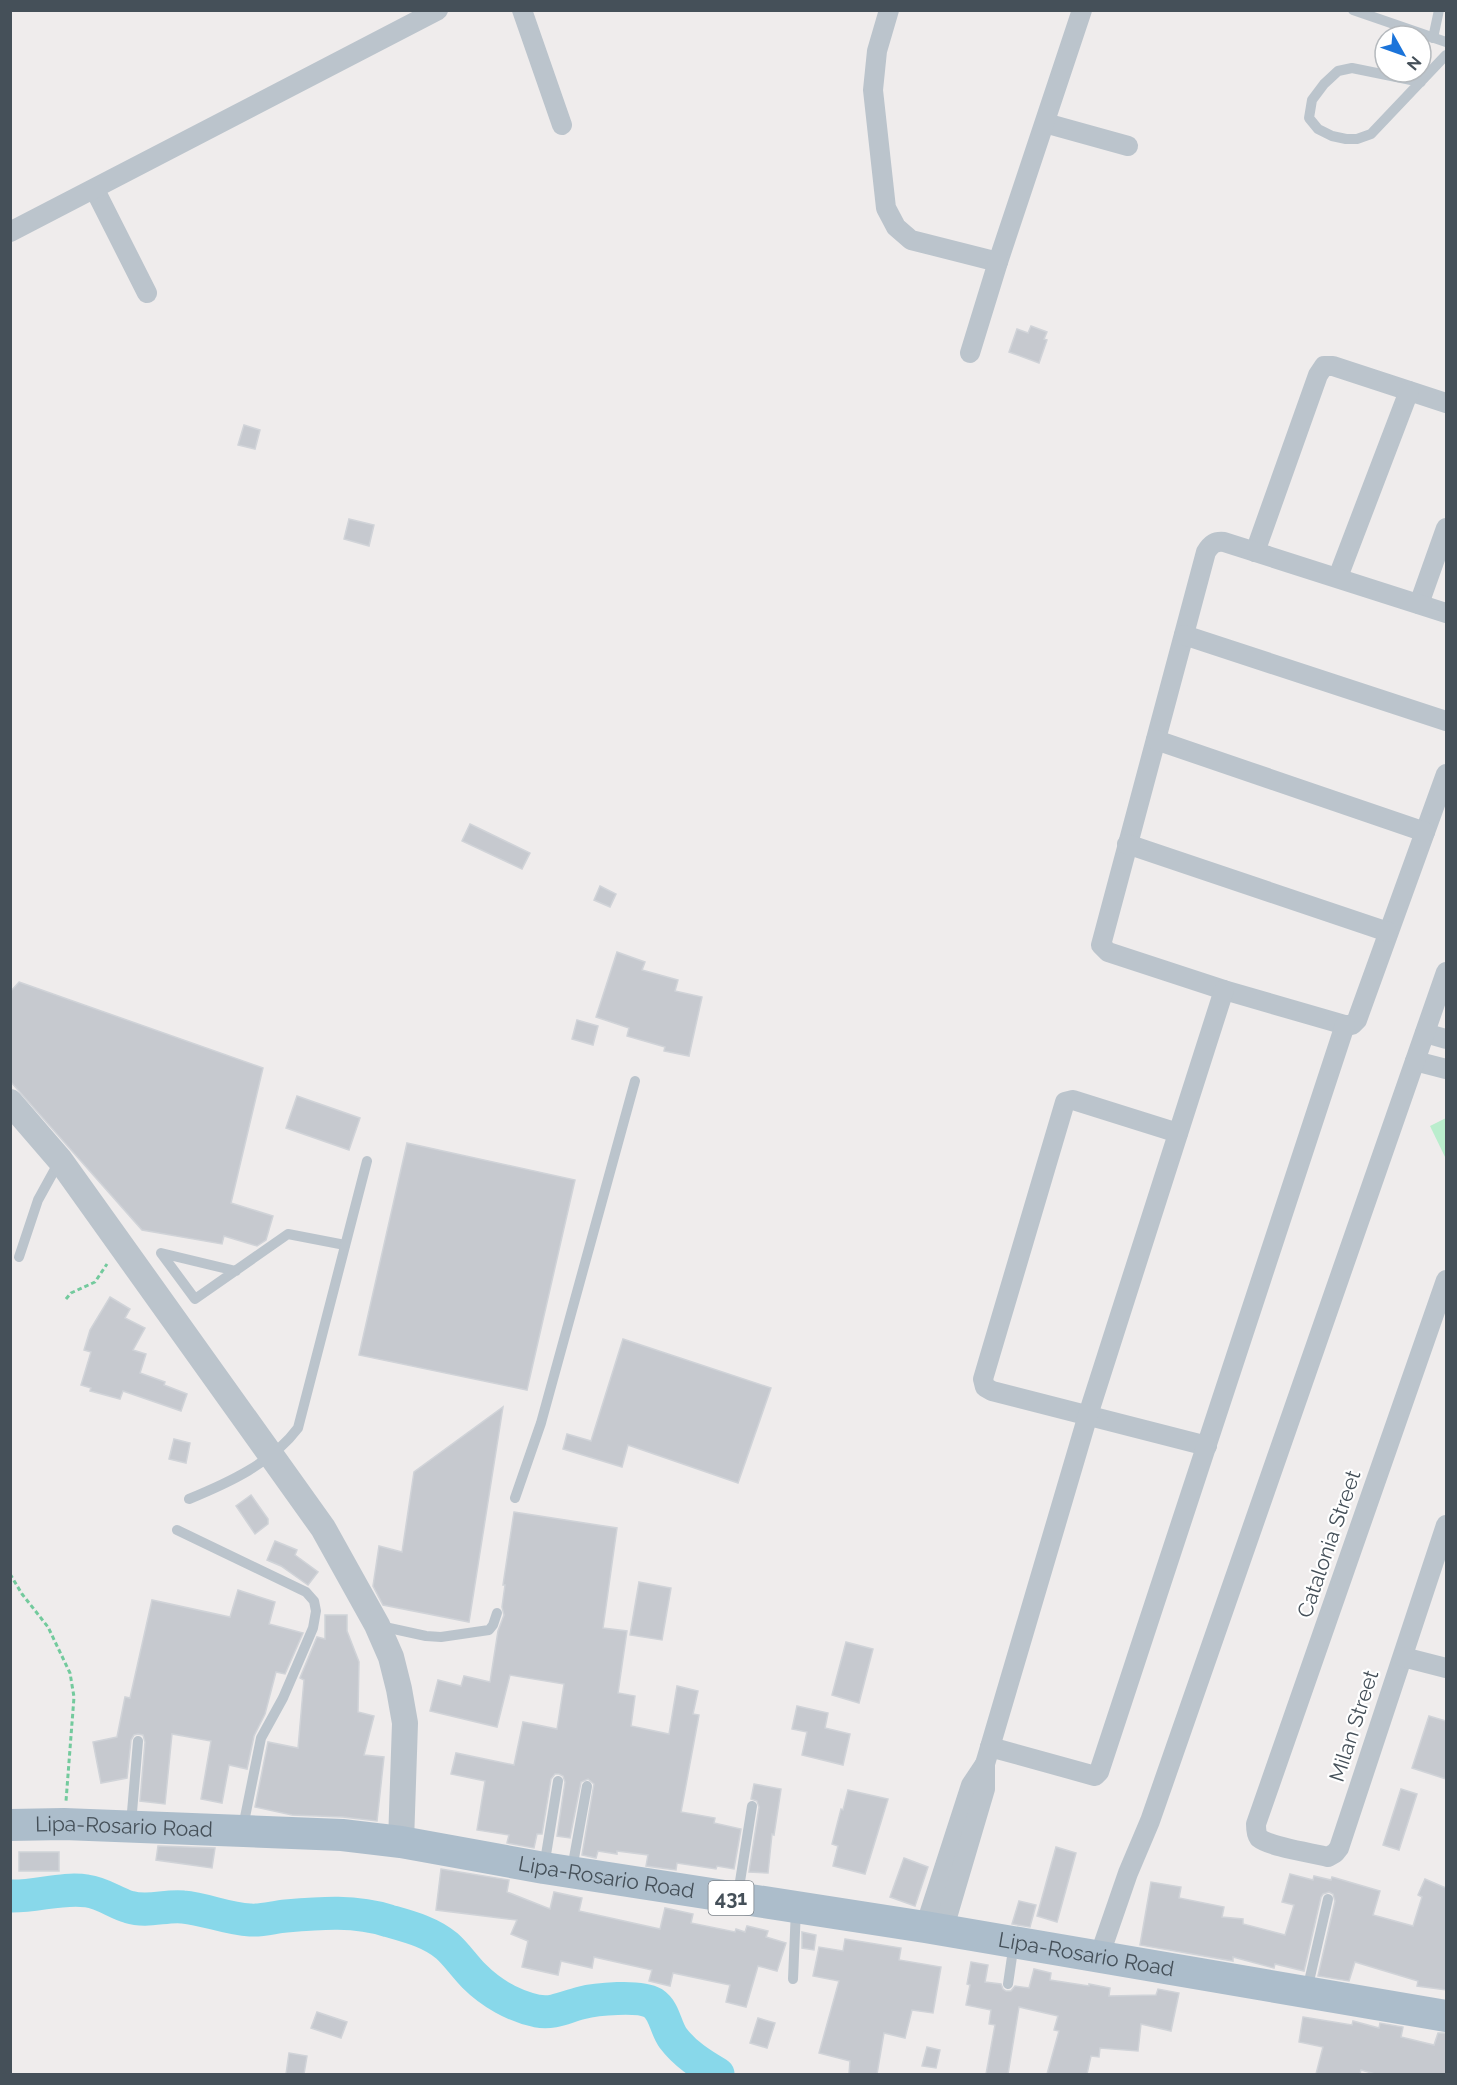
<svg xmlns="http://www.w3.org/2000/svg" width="1457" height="2085" font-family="Raleway,sans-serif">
	<rect width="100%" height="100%" fill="#efecec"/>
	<polygon fill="#baedcd" points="1446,1118 1446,1159 1430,1126"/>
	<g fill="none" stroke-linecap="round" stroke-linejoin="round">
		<path stroke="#88d8ea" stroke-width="33" d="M10 1896C36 1897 62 1887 87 1891 103 1893 115 1903 129 1907 148 1913 165 1905 183 1907 206 1909 227 1919 250 1920 262 1921 274 1917 286 1916 320 1913 356 1910 389 1921 410 1927 430 1932 447 1946 457 1955 465 1967 474 1976 491 1993 514 2006 537 2011 554 2014 565 2007 581 2003 596 1999 639 1995 653 2003 665 2011 665 2027 673 2038 685 2054 701 2064 718 2074"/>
	</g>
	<g fill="#c6c9cf" stroke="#d0d3d8" stroke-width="1.5">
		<polygon points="1031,326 1047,332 1044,339 1047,340 1039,363 1009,352 1017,329 1028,333"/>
		<polygon points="244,425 260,430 255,449 238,445"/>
		<polygon points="349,519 374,525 369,546 344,539"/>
		<polygon points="470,824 530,853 522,869 462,841"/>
		<polygon points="600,886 616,894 610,907 594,900"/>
		<polygon points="617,952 645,962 642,970 678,980 675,991 702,997 689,1056 664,1051 665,1047 627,1036 629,1028 596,1017"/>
		<polygon points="19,982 263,1068 231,1203 273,1216 266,1240 257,1246 224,1236 222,1244 142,1230 10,1081 10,992"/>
		<polygon points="577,1020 598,1026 593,1045 572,1039"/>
		<polygon points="297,1096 360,1118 349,1150 286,1128"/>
		<polygon points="407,1143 575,1180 527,1390 359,1355"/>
		<polygon points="110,1297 130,1309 125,1318 145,1328 133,1350 146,1354 140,1373 165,1382 164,1385 187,1394 181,1411 123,1391 120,1399 90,1391 91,1388 81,1385 91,1352 84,1350 90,1330"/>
		<polygon points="623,1339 771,1388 738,1483 628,1445 622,1467 563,1449 567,1434 591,1441"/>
		<polygon points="503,1407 469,1622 383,1605 373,1586 379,1546 402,1552 414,1472"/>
		<polygon points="174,1439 190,1443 186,1463 169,1459"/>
		<polygon points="251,1495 268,1519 268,1524 255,1534 236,1506"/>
		<polygon points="514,1512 617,1528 603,1628 627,1631 618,1693 635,1696 631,1726 669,1734 677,1686 698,1691 693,1714 699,1715 681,1812 715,1818 714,1823 741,1829 734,1869 717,1866 716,1869 677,1863 676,1870 646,1866 648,1855 617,1851 617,1854 598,1851 596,1858 582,1855 594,1784 588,1779 581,1782 570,1838 557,1836 565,1782 563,1776 559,1774 555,1774 551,1779 542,1834 537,1834 534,1848 507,1843 509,1835 477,1830 485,1781 451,1774 456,1753 514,1765 523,1722 557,1729 564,1684 510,1675 497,1727 430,1711 438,1680 461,1686 464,1676 490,1682 498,1631 504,1615 502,1607 505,1585 503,1585"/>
		<polygon points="275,1541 297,1550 295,1555 318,1572 308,1585 281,1566 267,1560"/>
		<polygon points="639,1582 671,1588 662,1640 630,1635"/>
		<polygon points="238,1590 275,1602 269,1624 303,1633 285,1674 276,1672 265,1714 254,1736 247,1769 229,1765 222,1803 201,1799 211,1741 172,1734 165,1804 140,1801 145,1742 143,1735 138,1734 134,1735 131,1740 127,1778 101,1783 93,1742 117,1737 125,1697 130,1698 152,1600 230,1617"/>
		<polygon points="325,1615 347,1615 347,1631 359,1662 358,1712 374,1716 364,1755 384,1757 377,1821 343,1817 292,1815 255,1807 268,1742 298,1748 304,1680 300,1678 317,1637 325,1639"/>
		<polygon points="846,1642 873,1649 859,1703 832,1695"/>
		<polygon points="797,1706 828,1713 825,1728 850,1734 843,1765 802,1755 807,1732 792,1729"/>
		<polygon points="1429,1716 1446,1721 1446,1779 1412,1768"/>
		<polygon points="754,1784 781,1789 774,1835 772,1834 768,1873 749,1872 759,1807 757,1801 751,1799"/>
		<polygon points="1401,1789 1417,1794 1399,1850 1383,1845"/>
		<polygon points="848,1790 888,1799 865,1874 833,1866 838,1846 832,1844 841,1809 843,1810"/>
		<polygon points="158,1846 215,1848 212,1868 156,1860"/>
		<polygon points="1056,1847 1076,1853 1057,1922 1037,1916"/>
		<rect x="19" y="1852" width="40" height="19"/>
		<polygon points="904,1858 928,1867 915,1906 890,1897"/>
		<polygon points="441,1869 509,1880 507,1892 550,1909 554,1892 582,1898 579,1911 660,1929 665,1908 693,1914 691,1923 735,1932 736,1929 745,1932 747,1926 768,1931 766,1937 786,1943 777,1971 758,1966 746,2007 726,2002 730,1985 673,1973 670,1986 649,1981 652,1970 594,1957 592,1968 561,1961 558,1975 522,1967 528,1941 511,1934 517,1920 436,1910"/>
		<polygon points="1290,1874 1313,1880 1314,1876 1331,1880 1332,1877 1380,1891 1373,1915 1413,1926 1422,1897 1418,1895 1425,1879 1446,1888 1446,1990 1417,1986 1418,1981 1355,1962 1349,1981 1318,1976 1335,1901 1333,1894 1329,1892 1323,1894 1321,1897 1304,1971 1275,1964 1274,1968 1233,1957 1233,1961 1140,1945 1151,1882 1181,1887 1179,1898 1224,1907 1222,1917 1243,1919 1243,1924 1285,1935 1294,1905 1282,1902"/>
		<polygon points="1019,1901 1036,1905 1030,1927 1012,1924"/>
		<polygon points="802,1932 816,1935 814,1950 802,1948"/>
		<polygon points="845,1939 901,1948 899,1960 941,1967 933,2013 912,2010 905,2038 884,2033 877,2074 849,2074 850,2061 819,2053 839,1981 813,1976 819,1947 843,1951"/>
		<polygon points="971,1962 988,1965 985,1982 1001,1984 1003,1989 1006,1991 1011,1991 1015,1986 1029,1988 1034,1969 1051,1973 1050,1980 1089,1986 1089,1984 1110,1988 1109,1996 1156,1995 1158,1989 1179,1993 1171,2031 1141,2024 1138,2051 1100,2048 1099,2057 1091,2056 1087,2074 1047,2074 1059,2031 1054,2030 1058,2016 1019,2007 1008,2074 986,2074 995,2025 989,2024 991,2010 966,2005 970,1985 967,1984"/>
		<polygon points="317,2012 347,2022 341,2038 311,2028"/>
		<polygon points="1303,2017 1352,2025 1353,2021 1379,2028 1380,2023 1403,2027 1401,2037 1434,2045 1438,2033 1446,2033 1446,2074 1375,2074 1361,2070 1360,2074 1316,2074 1323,2047 1299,2042"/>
		<polygon points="758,2018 775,2023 767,2048 750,2043"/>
		<polygon points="927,2047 940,2050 936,2068 922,2066"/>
		<polygon points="289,2053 307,2056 304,2074 286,2074"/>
	</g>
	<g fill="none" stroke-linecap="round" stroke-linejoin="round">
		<g stroke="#73ca9d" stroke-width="3" stroke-dasharray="4.5 3" stroke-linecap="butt">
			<polyline points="66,1299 71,1293 95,1282 107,1264"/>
			<polyline points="10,1574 22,1594 48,1627 70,1673 74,1697 66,1801"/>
		</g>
		<g stroke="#bbc4cc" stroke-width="10">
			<polyline points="1353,10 1446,42"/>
			<polyline points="1433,38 1439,10"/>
			<polyline points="1421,82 1352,68 1338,71 1324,84 1312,100 1309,118 1318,129 1332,136 1346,139 1357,139 1371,134 1446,55"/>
			<polyline points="19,1257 38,1200 60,1160"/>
			<polyline points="236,1271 161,1253 195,1299 288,1234 345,1245"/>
			<polyline points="515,1498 541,1423 635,1081"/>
			<path d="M189 1499C228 1483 272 1463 298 1428L367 1161"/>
			<polyline points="177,1530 306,1592 314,1601 316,1611 313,1628 283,1698 261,1738 243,1827"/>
			<polyline points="380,1626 426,1636 441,1637 489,1630 493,1625 497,1613"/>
			<polyline points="131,1824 138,1741"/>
			<polyline points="544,1867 558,1781"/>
			<polyline points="572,1869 587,1786"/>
			<polyline points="738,1894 752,1806"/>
			<polyline points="793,1979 796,1909"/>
			<polyline points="1008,1984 1014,1943"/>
			<polyline points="1307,1990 1328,1899"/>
		</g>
		<g stroke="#bbc4cc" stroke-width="20">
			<polyline points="522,10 562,125"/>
			<polyline points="889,10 877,51 873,90 886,208 896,227 911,240 998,262"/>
			<polyline points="1045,123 1128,146"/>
			<polyline points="95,190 147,293"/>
			<polyline points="10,232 438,10"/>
			<polyline points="970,353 998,262 1082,10"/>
			<polyline points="1255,552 1318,375 1324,366 1333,366 1446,403"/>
			<polyline points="1338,577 1409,391"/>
			<polyline points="1419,604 1446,528"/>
			<path d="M1446 613 1224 542C1215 541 1211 544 1206 552L1101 945 1108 952 1224 990 1345 1025H1352L1357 1020 1446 774"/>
			<polyline points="1184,635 1446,721"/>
			<polyline points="1156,740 1425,832"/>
			<polyline points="1127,844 1388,932"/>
			<polyline points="1425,1033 1446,1039"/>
			<polyline points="1415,1061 1446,1069"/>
			<polyline points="1178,1133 1073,1100 1065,1102 983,1379 985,1387 992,1391 1207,1446"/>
			<path d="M1446 1280 1256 1824C1256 1829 1256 1834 1259 1838 1270 1847 1313 1853 1328 1857L1335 1853 1339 1848 1446 1525"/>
			<polyline points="1403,1657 1446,1668"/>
			<polyline points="990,1747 1095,1776 1099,1772 1345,1025"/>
			<polyline points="925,1927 971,1785 985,1764"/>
			<polyline points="943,1931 985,1789 985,1764 1088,1415 1224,990"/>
			<polyline points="1099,1957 1128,1873 1150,1821 1446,972"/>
		</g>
		<polyline stroke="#bbc4cc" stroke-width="26" points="10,1102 60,1160 323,1528 377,1625 391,1657 399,1689 405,1723 401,1842"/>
		<path stroke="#acbdcb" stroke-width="32" id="s1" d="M10 1825 64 1824 342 1835 401 1842 544 1868 925 1927 1446 2016"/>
	</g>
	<g text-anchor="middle" stroke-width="4.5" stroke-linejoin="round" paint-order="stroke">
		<rect fill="#fff" stroke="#7d848b" stroke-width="1.5" x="708.5" y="1881" width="45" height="34" rx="4.5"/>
		<g font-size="20" font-weight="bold" fill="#455059">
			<text x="731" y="1905">431</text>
		</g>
		<g font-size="21" fill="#455059" stroke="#fff">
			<text transform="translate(1329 1544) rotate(-71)" y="7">Catalonia Street</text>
			<text transform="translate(1354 1726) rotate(-72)" y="7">Milan Street</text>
			<text dy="7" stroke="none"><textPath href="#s1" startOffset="114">Lipa-Rosario Road</textPath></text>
			<text dy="7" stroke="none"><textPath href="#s1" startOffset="600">Lipa-Rosario Road</textPath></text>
			<text dy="7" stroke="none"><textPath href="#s1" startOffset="1086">Lipa-Rosario Road</textPath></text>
		</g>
	</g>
	<rect width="1457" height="2085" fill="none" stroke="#455059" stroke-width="24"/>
	<g transform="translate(1403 54) rotate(130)"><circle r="28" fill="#ffffff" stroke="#b5b9bd" stroke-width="1.5"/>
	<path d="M0-4.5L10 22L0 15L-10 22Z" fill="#1b74da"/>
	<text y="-9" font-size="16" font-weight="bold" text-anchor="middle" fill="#455059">N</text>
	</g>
</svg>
